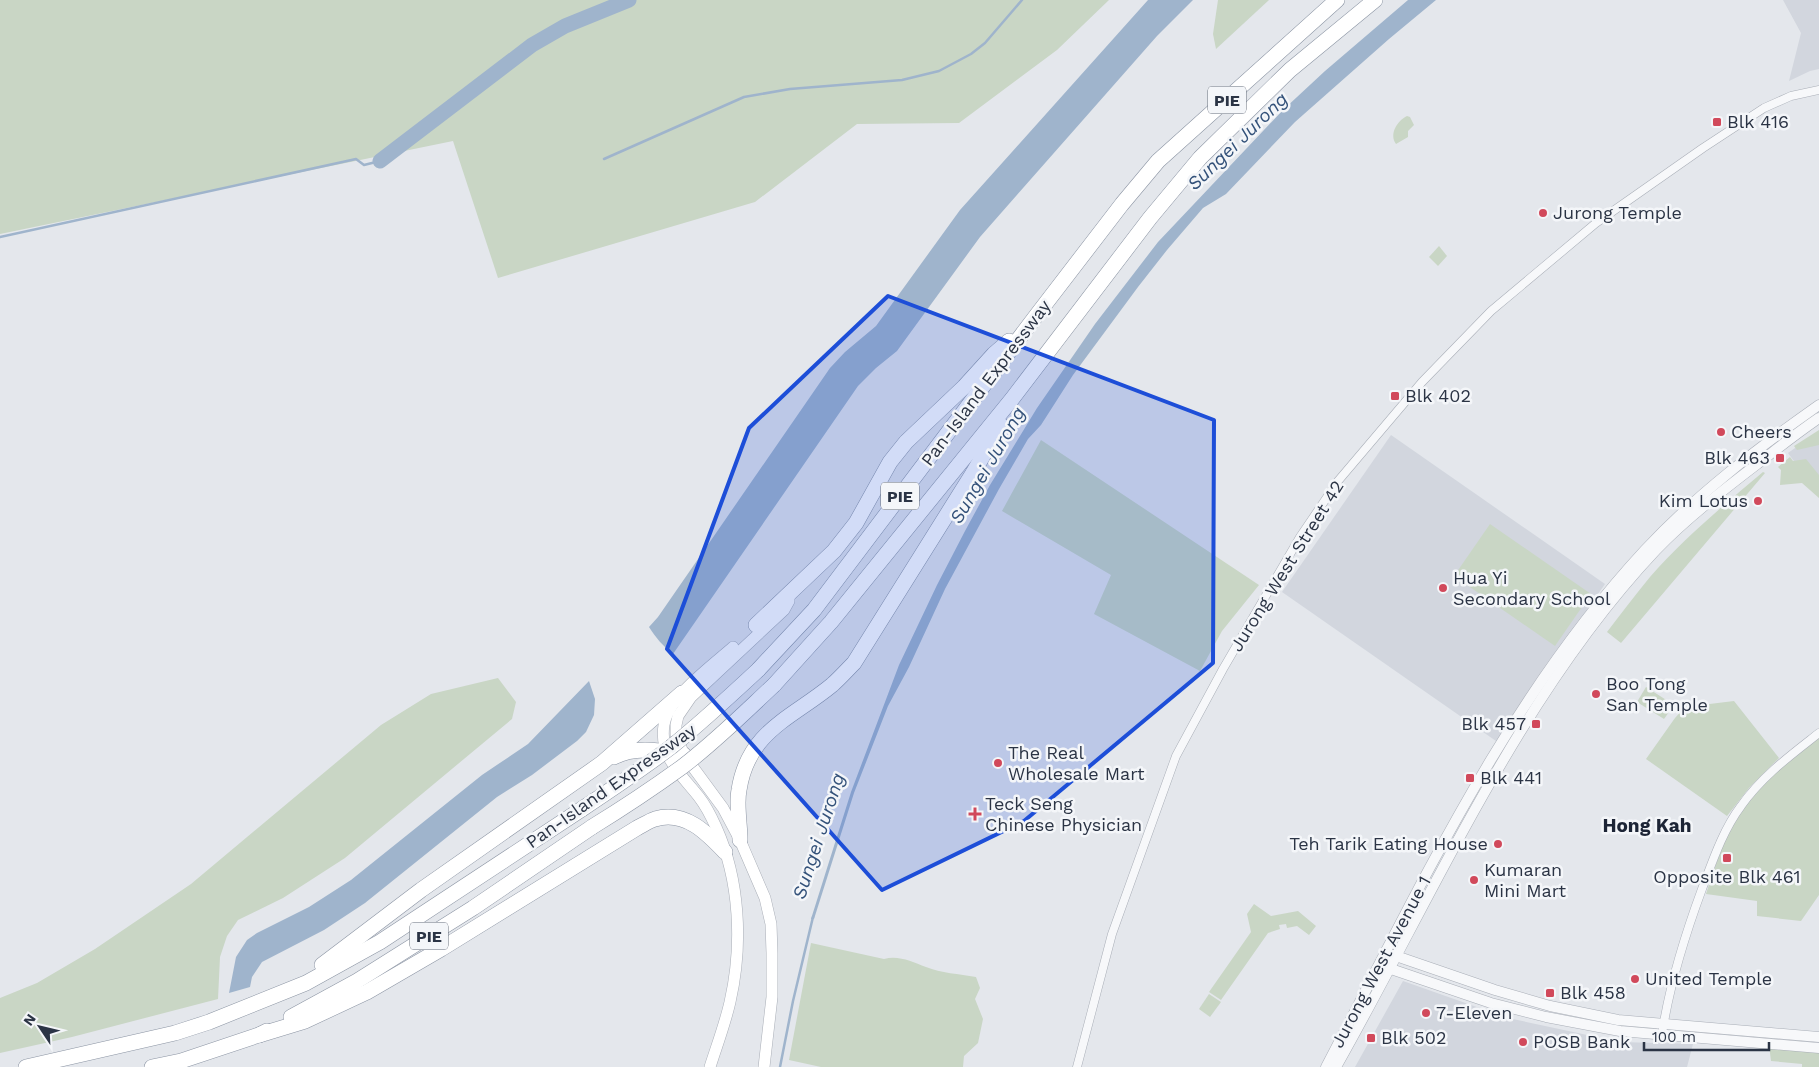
<svg xmlns="http://www.w3.org/2000/svg" width="1819" height="1067" font-family="'Work Sans',sans-serif">
	<rect width="100%" height="100%" fill="#e4e7ec"/>
	<g fill="#d2d6de">
		<polygon points="1783,0 1819,0 1819,69 1810,71 1789,81 1801,33"/>
		<polygon points="1819,431 1819,495 1788,453"/>
		<polygon points="1391,435 1605,584 1496,741 1282,592"/>
		<polygon points="1403,981 1508,1018 1620,1042 1693,1044 1687,1067 1355,1067"/>
	</g>
	<g fill="#c9d6c5">
		<polygon points="0,0 1109,0 1057,50 959,123 857,124 755,202 498,278 453,141 0,234"/>
		<polygon points="1218,0 1269,0 1216,49 1213,34"/>
		<path d="M1407 116 1410 117 1414 125 1408 131V137L1396 144C1389 134 1397 121 1407 116Z"/>
		<polygon points="1439,246 1447,256 1438,266 1429,257"/>
		<polygon points="1819,430 1819,445 1797,450 1794,446"/>
		<polygon points="1041,440 1259,585 1222,631 1200,671 1094,614 1111,575 1002,511"/>
		<polygon points="1790,457 1793,461 1806,459 1819,475 1819,498 1802,483 1780,485 1781,470 1778,467"/>
		<path d="M1763 472 1765 473 1621 643 1607 632C1621 614 1635 595 1650 577 1684 538 1724 505 1763 472Z"/>
		<polygon points="1490,524 1591,594 1555,646 1454,576"/>
		<polygon points="498,678 516,702 512,719 345,858 283,898 238,920 227,936 220,957 218,999 72,1037 0,1053 0,998 37,983 95,949 191,884 381,725 431,694"/>
		<polygon points="1646,687 1674,705 1664,719 1637,702"/>
		<polygon points="1734,701 1779,758 1749,788 1727,816 1646,759 1675,718 1685,707"/>
		<path d="M1819 736V895L1801 921 1757 916V901L1706 894C1716 865 1725 832 1744 807 1764 779 1793 758 1819 736Z"/>
		<polygon points="1254,904 1271,916 1298,911 1316,926 1309,935 1297,926 1287,928 1286,924 1279,925 1280,929 1268,933 1221,1000 1209,992 1251,932 1247,914"/>
		<path d="M811 943 884 959C899 955 912 962 926 967 941 973 959 974 976 977L980 988 975 999 983 1019 978 1043 964 1056 963 1067H821L789 1060Z"/>
		<polygon points="1209,994 1221,1002 1210,1017 1199,1009"/>
		<polygon points="1769,1045 1819,1050 1819,1067 1802,1067 1802,1064 1771,1061"/>
	</g>
	<g fill="#9fb4cc">
		<path d="M1148 0H1193L1157 36 980 237 897 351 876 368 858 386 673 654C663 646 656 638 649 627L658 617 830 368 845 352 876 326 960 210Z"/>
		<polygon points="1408,0 1436,0 1389,39 1295,122 1226,194 1203,208 1167,250 1138,287 1073,375 1041,425 1028,439 999,489 945,589 909,667 888,706 854,793 814,919 811,919 851,792 899,665 937,585 965,531 990,485 1037,408 1095,324 1158,242 1283,110 1325,71"/>
		<polygon points="589,681 595,699 594,715 586,732 577,741 532,775 497,797 365,903 324,930 262,962 252,977 250,987 229,993 236,957 247,940 257,933 309,907 351,880 482,775 528,744"/>
	</g>
	<g fill="none" stroke-linecap="round" stroke-linejoin="round">
		<g stroke="#9fb4cc" stroke-width="2.5">
			<polyline points="604,159 744,97 790,89 902,80 939,71 971,54 985,43 1022,0"/>
			<polyline points="0,237 356,159 364,165 380,161"/>
			<polyline points="780,1067 793,1001 813,917"/>
		</g>
		<polyline stroke="#9fb4cc" stroke-width="15" points="380,161 532,45 565,26 629,0"/>
		<defs>
			<g id="minor">
				<path d="M1663 1028C1671 979 1685 935 1702 889 1713 860 1723 830 1741 806 1762 776 1791 755 1819 733"/>
				<polyline points="1077,1067 1112,934 1176,756 1223,669 1300,537 1338,481 1422,382 1491,311 1596,223 1703,148 1764,108 1791,96 1819,90"/>
			</g>
			<g id="tertiary">
				<polyline points="1393,955 1495,990 1550,1006 1618,1020 1819,1037"/>
				<polyline points="1385,967 1491,1003 1546,1017 1620,1031 1819,1048"/>
				<path d="M1326 1067C1420 888 1506 700 1645 550 1696 495 1758 448 1819 405"/>
				<path d="M1336 1067C1434 894 1519 695 1656 550 1686 519 1722 491 1756 465 1777 449 1797 433 1819 418"/>
			</g>
			<g id="secondary">
				<path d="M710 1067C717 1045 725 1024 730 1002 743 945 740 880 716 827 711 816 706 806 699 797 681 774 659 757 664 725 668 697 713 665 733 647"/>
				<polyline points="764,1067 772,997 772,953 771,924 765,898 740,840 723,808 684,755 676,735 676,725 678,716 691,697 784,610 789,601 789,596"/>
			</g>
			<g id="motorway">
				<polyline points="756,625 834,551 856,523 890,462 906,442 964,387 994,354 1009,341"/>
				<polyline points="758,670 814,610 1036,316 1122,204 1158,161 1337,0"/>
				<polyline points="774,685 831,622 1012,399 1150,218 1200,158 1290,70 1375,0"/>
				<path d="M614 757C636 745 661 751 684 755"/>
				<path d="M740 840C740 824 736 805 739 790 748 731 792 718 832 685 840 678 847 670 854 663L973 473 1001 425"/>
				<polyline points="322,965 421,890 602,763 682,693"/>
				<polyline points="291,1017 357,981 473,908 592,827"/>
				<path d="M259 1035 305 1021 367 992 441 949 637 828C643 825 649 821 655 819 685 810 707 833 725 852"/>
				<polyline points="26,1067 175,1033 209,1022 306,983 380,942 582,809"/>
				<polyline points="152,1067 181,1061 259,1035 267,1031"/>
			</g>
		</defs>
		<use href="#minor" stroke="#a9aeb7" stroke-width="9"/>
		<use href="#tertiary" stroke="#a9aeb7" stroke-width="11"/>
		<use href="#secondary" stroke="#a9aeb7" stroke-width="12"/>
		<use href="#motorway" stroke="#8b94a3" stroke-width="16"/>
		<use href="#minor" stroke="#f7f8fa" stroke-width="8"/>
		<use href="#tertiary" stroke="#f7f8fa" stroke-width="10"/>
		<use href="#secondary" stroke="#fff" stroke-width="11"/>
		<use href="#motorway" stroke="#fff" stroke-width="15"/>
		<defs>
			<g id="motorway-bridge">
				<path d="M582 809C612 789 642 769 671 747 701 723 729 697 758 670"/>
				<path d="M592 827C623 808 653 788 682 767 715 742 744 713 774 685"/>
			</g>
		</defs>
		<use href="#motorway-bridge" stroke="#8b94a3" stroke-width="16" stroke-linecap="butt"/>
		<use href="#motorway-bridge" stroke="#fff" stroke-width="15"/>
	</g>
	<path fill="#1d4ed8" fill-opacity="0.2" stroke="#1d4ed8" stroke-width="4" stroke-linejoin="round" d="M888 296 1214 420 1213 663 1024 821 882 890 667 649 749 428Z"/>
	<g fill="#d1495b" stroke="#f4f6f9" stroke-width="2">
		<rect x="1712" y="117" width="10" height="10" rx="2.5"/>
		<circle cx="1543" cy="213" r="5"/>
		<rect x="1390" y="391" width="10" height="10" rx="2.5"/>
		<circle cx="1721" cy="432" r="5"/>
		<rect x="1775" y="453" width="10" height="10" rx="2.5"/>
		<circle cx="1758" cy="501" r="5"/>
		<circle cx="1443" cy="588" r="5"/>
		<circle cx="1596" cy="694" r="5"/>
		<rect x="1531" y="719" width="10" height="10" rx="2.5"/>
		<circle cx="998" cy="763" r="5"/>
		<rect x="1465" y="773" width="10" height="10" rx="2.5"/>
		<path d="M972.5 806.5h5v5h5v5h-5v5h-5v-5h-5v-5h5z"/>
		<circle cx="1498" cy="844" r="5"/>
		<rect x="1722" y="853" width="10" height="10" rx="2.5"/>
		<circle cx="1474" cy="880" r="5"/>
		<circle cx="1635" cy="979" r="5"/>
		<rect x="1545" y="988" width="10" height="10" rx="2.5"/>
		<circle cx="1426" cy="1013" r="5"/>
		<rect x="1366" y="1033" width="10" height="10" rx="2.5"/>
		<circle cx="1523" cy="1042" r="5"/>
	</g>
	<g text-anchor="middle" stroke-width="5" stroke-linejoin="round" paint-order="stroke">
		<g fill="#f4f6f9" stroke="#676e7b" stroke-width="1">
			<rect x="1208" y="86.5" width="38" height="27" rx="4"/>
			<rect x="881" y="482.5" width="38" height="27" rx="4"/>
			<rect x="410" y="922.5" width="38" height="27" rx="4"/>
		</g>
		<g font-size="16" font-weight="bold" fill="#2b3445">
			<text x="1227" y="106">PIE</text>
			<text x="900" y="502">PIE</text>
			<text x="429" y="942">PIE</text>
		</g>
		<g font-size="18" fill="#2b3445" stroke="#f4f6f9" text-anchor="start">
			<text x="1727" y="128">Blk 416</text>
			<text x="1553" y="219">Jurong Temple</text>
			<text x="1405" y="402">Blk 402</text>
			<text x="1731" y="438">Cheers</text>
			<text x="1770" y="464" text-anchor="end">Blk 463</text>
			<text x="1748" y="507" text-anchor="end">Kim Lotus</text>
			<text x="1453" y="584">Hua Yi<tspan x="1453" dy="21">Secondary School</tspan></text>
			<text x="1606" y="690">Boo Tong<tspan x="1606" dy="21">San Temple</tspan></text>
			<text x="1526" y="730" text-anchor="end">Blk 457</text>
			<text x="1008" y="759">The Real<tspan x="1008" dy="21">Wholesale Mart</tspan></text>
			<text x="1480" y="784">Blk 441</text>
			<text x="985" y="810">Teck Seng<tspan x="985" dy="21">Chinese Physician</tspan></text>
			<text x="1488" y="850" text-anchor="end">Teh Tarik Eating House</text>
			<text x="1484" y="876">Kumaran<tspan x="1484" dy="21">Mini Mart</tspan></text>
			<text x="1727" y="883" text-anchor="middle">Opposite Blk 461</text>
			<text x="1645" y="985">United Temple</text>
			<text x="1560" y="999">Blk 458</text>
			<text x="1436" y="1019">7-Eleven</text>
			<text x="1381" y="1044">Blk 502</text>
			<text x="1533" y="1048">POSB Bank</text>
		</g>
		<g font-size="18" fill="#2b3445" stroke="#f4f6f9">
			<text transform="translate(986 383) rotate(-53)" y="6">Pan-Island Expressway</text>
			<text transform="translate(1287 566) rotate(-58)" y="6">Jurong West Street 42</text>
			<text transform="translate(611 786) rotate(-35)" y="6">Pan-Island Expressway</text>
			<text transform="translate(1381 962) rotate(-62)" y="6">Jurong West Avenue 1</text>
		</g>
		<g font-size="19" font-style="italic" fill="#34527a" stroke="#f4f6f9">
			<text transform="translate(1237 141) rotate(-44)" y="7">Sungei Jurong</text>
			<text transform="translate(987 465) rotate(-60)" y="7">Sungei Jurong</text>
			<text transform="translate(818 836) rotate(-72)" y="7">Sungei Jurong</text>
		</g>
		<g font-size="19" font-weight="bold" fill="#1d2536" stroke="#f4f6f9">
			<text x="1647" y="832">Hong Kah</text>
		</g>
	</g>
	<g transform="translate(40 1027) rotate(305)" stroke="#f4f6f9" stroke-width="4" paint-order="stroke">
	<path d="M0-4L9 19L0 12L-9 19Z" fill="#2b3445"/>
	<text y="-8" font-size="14" font-weight="bold" text-anchor="middle" fill="#2b3445">N</text>
	</g>
	<path d="M1644 1042v8h125v-8" fill="none" stroke="#2b3445" stroke-width="2.5"/>
	<text x="1652" y="1042" font-size="15" fill="#2b3445" stroke="#f4f6f9" stroke-width="4" paint-order="stroke">100 m</text>
</svg>
